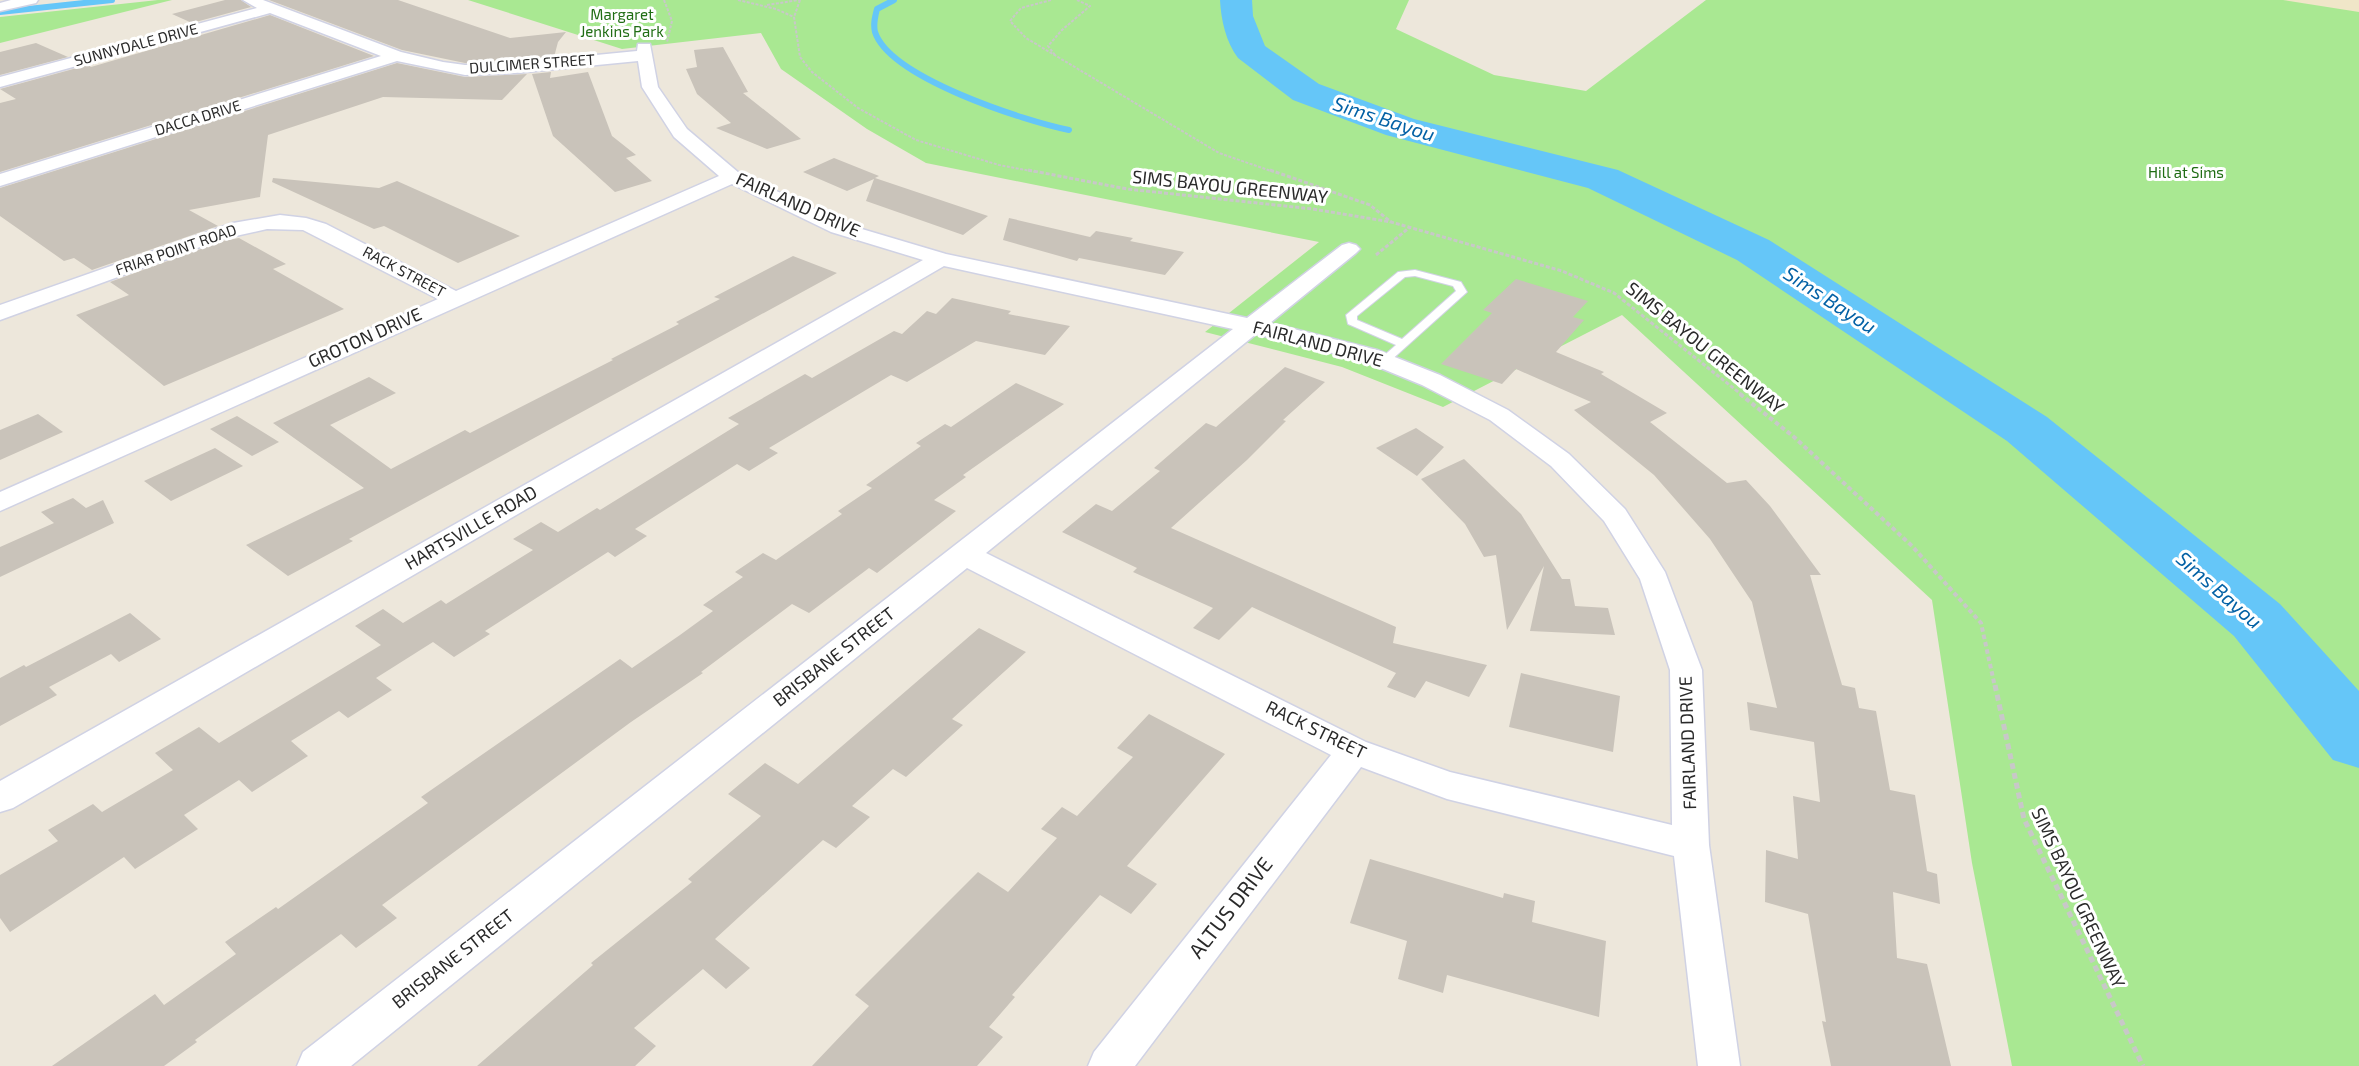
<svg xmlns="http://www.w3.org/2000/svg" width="2359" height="1066" font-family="'Exo 2',sans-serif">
	<rect width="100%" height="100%" fill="#ede7db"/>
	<polygon fill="#f0e6c8" points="2281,0 2359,0 2359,13"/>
	<g fill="#a9e892">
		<polygon points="158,0 172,0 0,43 0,17"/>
		<polygon points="468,0 1409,0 1396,29 1494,75 1586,91 1706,0 2283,0 2359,12 2359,1066 2012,1066 1972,863 1932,600 1622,315 1443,407 1342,367 1205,332 1319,242 926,163 867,129 781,69 761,33 622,49"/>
	</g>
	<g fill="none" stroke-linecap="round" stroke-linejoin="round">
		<g stroke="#65c6f8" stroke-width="6">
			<path d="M894 0 877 9C875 17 873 24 875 32 890 78 1025 121 1069 130"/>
			<polyline points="0,12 112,0"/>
		</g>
		<path fill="#65c6f8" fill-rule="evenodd" d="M1220 0H1252L1253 16 1265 46 1319 84 1414 119 1618 170 1769 240 2047 417 2280 604 2359 691V768L2333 760 2234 636 2007 441 1737 260 1588 188 1386 135 1293 100 1238 58C1226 42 1221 20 1220 0Z"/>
	</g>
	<g fill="#c9c3ba">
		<polygon points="225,0 241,0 251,7 192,23 172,14"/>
		<polygon points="269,0 398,0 510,38 566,32 558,42 554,57 465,63 402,50"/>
		<polygon points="270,15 374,56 0,172 0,103 16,99 0,89 88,65 91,67"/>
		<polygon points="36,43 68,57 0,75 0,52"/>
		<polygon points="723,47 748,92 743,93 801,139 767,149 716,128 731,123 697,94 686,69 697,67 694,50"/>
		<polygon points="397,63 465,77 527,74 502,100 383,97 268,135 260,197 189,210 218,226 92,270 74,258 64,261 0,216 0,188"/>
		<polygon points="551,72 550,78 588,72 612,136 636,155 626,158 652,181 615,192 553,136 532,74"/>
		<polygon points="834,158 879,176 875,178 988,216 963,235 866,201 874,179 847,191 803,172"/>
		<polygon points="273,178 379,188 397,181 520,236 458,263 384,226 374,229 272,182"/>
		<polygon points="1009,218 1090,237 1096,231 1133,238 1130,241 1184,252 1165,275 1079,258 1077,261 1003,240"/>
		<polygon points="239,238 286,264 273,269 344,309 164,386 76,315 129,295 110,282 223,241"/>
		<polygon points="793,256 837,273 349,539 353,541 288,576 246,545 364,488 273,423 369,377 396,393 330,425 391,469 465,430 470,433 613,360 611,359 679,324 676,322 720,299 714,297"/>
		<polygon points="1516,279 1588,301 1573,317 1584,320 1556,352 1604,372 1601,374 1667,413 1650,422 1727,483 1746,480 1770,506 1821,575 1810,575 1842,685 1855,688 1859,708 1876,711 1890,790 1915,795 1927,871 1937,874 1940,904 1893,892 1897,958 1927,964 1951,1066 1831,1066 1822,1021 1826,1022 1808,914 1765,902 1766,850 1798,859 1793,796 1820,802 1814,742 1750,730 1747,702 1777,708 1752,602 1710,539 1654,475 1574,410 1591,402 1516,369 1502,384 1441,364 1492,313 1483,310"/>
		<polygon points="952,298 1011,311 1008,314 1070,326 1045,355 976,341 907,382 891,375 769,448 778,453 749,471 737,464 635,529 647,536 615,557 608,552 485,631 490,634 454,657 433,642 376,678 392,690 348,718 339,711 291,741 308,756 252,792 239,780 184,815 198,829 135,869 124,857 10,932 0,918 0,875 58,841 48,830 93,804 102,812 173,770 155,753 199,727 219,743 381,645 355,626 383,609 403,623 441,600 446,604 533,550 513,539 541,522 558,532 597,508 600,510 739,424 728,418 805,374 812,378 894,331 902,334 927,311 936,314"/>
		<polygon points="1285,367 1325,382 1283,420 1286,421 1247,460 1171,528 1396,627 1393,643 1487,665 1469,697 1426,681 1415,698 1387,687 1396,673 1252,607 1219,640 1193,628 1213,608 1133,572 1137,568 1062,532 1096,504 1112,511 1160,471 1154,468 1206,423 1216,427"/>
		<polygon points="1016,383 1064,404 963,475 966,477 934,500 956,511 877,573 869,568 809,613 792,604 701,672 703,673 631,722 382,905 397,918 356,948 341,934 195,1040 197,1042 164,1066 52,1066 155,994 164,1005 236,954 225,942 276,907 278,909 428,803 421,797 620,659 632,668 680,635 713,611 703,605 743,577 735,572 763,553 776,560 842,514 838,511 872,488 866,485 921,446 916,443 945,424 951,427"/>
		<polygon points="38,414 63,432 0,460 0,430"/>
		<polygon points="237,416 279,442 252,456 210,429"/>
		<polygon points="1416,428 1444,447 1417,476 1376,448"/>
		<polygon points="215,448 243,466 171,501 144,481"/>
		<polygon points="1464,459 1521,514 1562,579 1570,579 1575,606 1608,608 1615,635 1530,631 1544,566 1507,630 1496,555 1484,557 1465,524 1421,479"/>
		<polygon points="73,498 86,508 103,500 114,523 0,577 0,547 54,523 41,512"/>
		<polygon points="130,613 161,639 119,662 111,654 49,687 57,695 0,726 0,678 24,665 26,667"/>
		<polygon points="979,628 1026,652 952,719 963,725 906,777 893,769 852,806 870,817 836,848 823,840 715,939 750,968 726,989 703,969 634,1028 656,1046 635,1066 477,1066 593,965 591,963 692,882 688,879 761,816 728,794 765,763 798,784"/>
		<polygon points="1521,673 1620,696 1613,752 1509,727"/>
		<polygon points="1149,714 1225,754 1127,866 1157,884 1131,914 1100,895 1012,995 1015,997 989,1027 1003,1037 977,1066 812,1066 869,1006 855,995 978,872 1008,892 1057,838 1041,829 1062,807 1077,816 1133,757 1117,748"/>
		<polygon points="1370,859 1503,898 1504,893 1535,901 1532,922 1606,941 1599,1017 1447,975 1443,993 1398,979 1407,941 1350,923"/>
	</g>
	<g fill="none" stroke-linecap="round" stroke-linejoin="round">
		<defs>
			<path id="service" d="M1415 270 1461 282 1467 292 1388 363H1380V359L1396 345 1348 324 1346 315 1398 272ZM1415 276 1453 286 1456 291 1402 339 1357 320V316L1405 277Z"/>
			<g id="minor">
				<polygon points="11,0 38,0 36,3 0,11 0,3"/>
				<path d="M243 0H263L401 52 443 62 465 65 515 63 637 51 638 44H650L658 87 687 129 739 173 845 224 946 254 1247 318 1342 245 1349 243 1356 245 1360 249 1356 253 1270 323 1377 350 1440 375 1508 410 1569 454 1625 509 1665 572 1702 670 1709 845 1740 1066H1698L1674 856 1447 799 1361 767 1135 1066H1088L1094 1052 1331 755 967 568 351 1066H297L303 1052 1233 329 944 266 13 808 0 812V781L923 260 831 232 732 184 0 511V492L438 299 303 230 267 229 222 239 0 320V305L233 223 280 215 306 218 326 224 456 291 719 176 674 137 642 87 638 61 515 73 465 75 397 61 0 186V174L381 56 270 13 0 87V77L257 8ZM1256 334 1361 360 1422 385 1490 420 1551 466 1604 521 1640 579 1670 670 1672 825 1450 772 1366 742 986 553Z"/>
			</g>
		</defs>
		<use href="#service" stroke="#d0d2e4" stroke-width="2"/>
		<use href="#minor" stroke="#d0d2e4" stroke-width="3"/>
		<g stroke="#c8c8c8" stroke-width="2" stroke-dasharray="3 1.5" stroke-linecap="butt">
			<polyline points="664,0 672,21 667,42"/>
			<polyline points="738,0 776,9 794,17"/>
			<polyline points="800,0 794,17 800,57 812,72 858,108 916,140 999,165 1036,172"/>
			<polyline points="1051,0 1021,8 1010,21 1026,38 1219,153 1274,172"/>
			<polyline points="767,5 799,0"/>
			<polyline points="1055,55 1048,46 1062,30 1090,6 1077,0"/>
		</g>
		<g stroke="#c8c8c8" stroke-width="3" stroke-dasharray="4 2" stroke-linecap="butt">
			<polyline points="1028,170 1127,189 1313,209 1391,222 1562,271 1614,293 1742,395"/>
			<polyline points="1270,170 1370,205 1391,222"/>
			<polyline points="1376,255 1410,227"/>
		</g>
		<polyline stroke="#c8c8c8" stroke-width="4" stroke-dasharray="4.5 3" stroke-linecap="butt" points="1740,394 1794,437 1912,546 1981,623 1995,687"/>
		<polyline stroke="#c8c8c8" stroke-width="5" stroke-dasharray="6 4" stroke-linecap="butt" points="1995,685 2024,819 2143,1066"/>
		<use href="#service" fill="#fff" fill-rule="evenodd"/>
		<use href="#minor" fill="#fff" fill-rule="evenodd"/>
	</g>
	<g text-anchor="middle" stroke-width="6" stroke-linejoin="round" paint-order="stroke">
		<g font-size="15" fill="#206d14" stroke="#fff">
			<text x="622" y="20">Margaret<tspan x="622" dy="17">Jenkins Park</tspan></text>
			<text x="2186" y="178">Hill at Sims</text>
		</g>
		<g font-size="15" fill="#2a2a2a" stroke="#fff">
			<text transform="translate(136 45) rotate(-15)" y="5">SUNNYDALE DRIVE</text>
			<text transform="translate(532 64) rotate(-4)" y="5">DULCIMER STREET</text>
			<text transform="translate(198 118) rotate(-17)" y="5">DACCA DRIVE</text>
			<text transform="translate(176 250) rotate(-19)" y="5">FRIAR POINT ROAD</text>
			<text transform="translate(404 272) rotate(28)" y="5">RACK STREET</text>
		</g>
		<g font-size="18" fill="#2a2a2a" stroke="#fff">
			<text transform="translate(1230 187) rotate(6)" y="6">SIMS BAYOU GREENWAY</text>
			<text transform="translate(798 205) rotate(24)" y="6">FAIRLAND DRIVE</text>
			<text transform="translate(365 338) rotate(-24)" y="6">GROTON DRIVE</text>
			<text transform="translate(1318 344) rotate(15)" y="6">FAIRLAND DRIVE</text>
			<text transform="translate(1705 348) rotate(39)" y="6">SIMS BAYOU GREENWAY</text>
			<text transform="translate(471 528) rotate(-30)" y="6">HARTSVILLE ROAD</text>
			<text transform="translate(834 657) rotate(-38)" y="6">BRISBANE STREET</text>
			<text transform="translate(1316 730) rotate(26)" y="6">RACK STREET</text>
			<text transform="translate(1688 743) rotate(-92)" y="6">FAIRLAND DRIVE</text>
			<text transform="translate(2078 898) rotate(65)" y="6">SIMS BAYOU GREENWAY</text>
			<text transform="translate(453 959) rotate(-38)" y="6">BRISBANE STREET</text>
		</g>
		<g font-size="20" font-style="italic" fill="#0361a5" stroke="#fff">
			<text transform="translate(1384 119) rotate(18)" y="7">Sims Bayou</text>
			<text transform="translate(1830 300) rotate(33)" y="7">Sims Bayou</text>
			<text transform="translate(2219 590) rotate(41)" y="7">Sims Bayou</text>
		</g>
		<g font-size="21" fill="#2a2a2a" stroke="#fff">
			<text transform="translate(1231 908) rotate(-52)" y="7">ALTUS DRIVE</text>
		</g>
	</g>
</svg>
